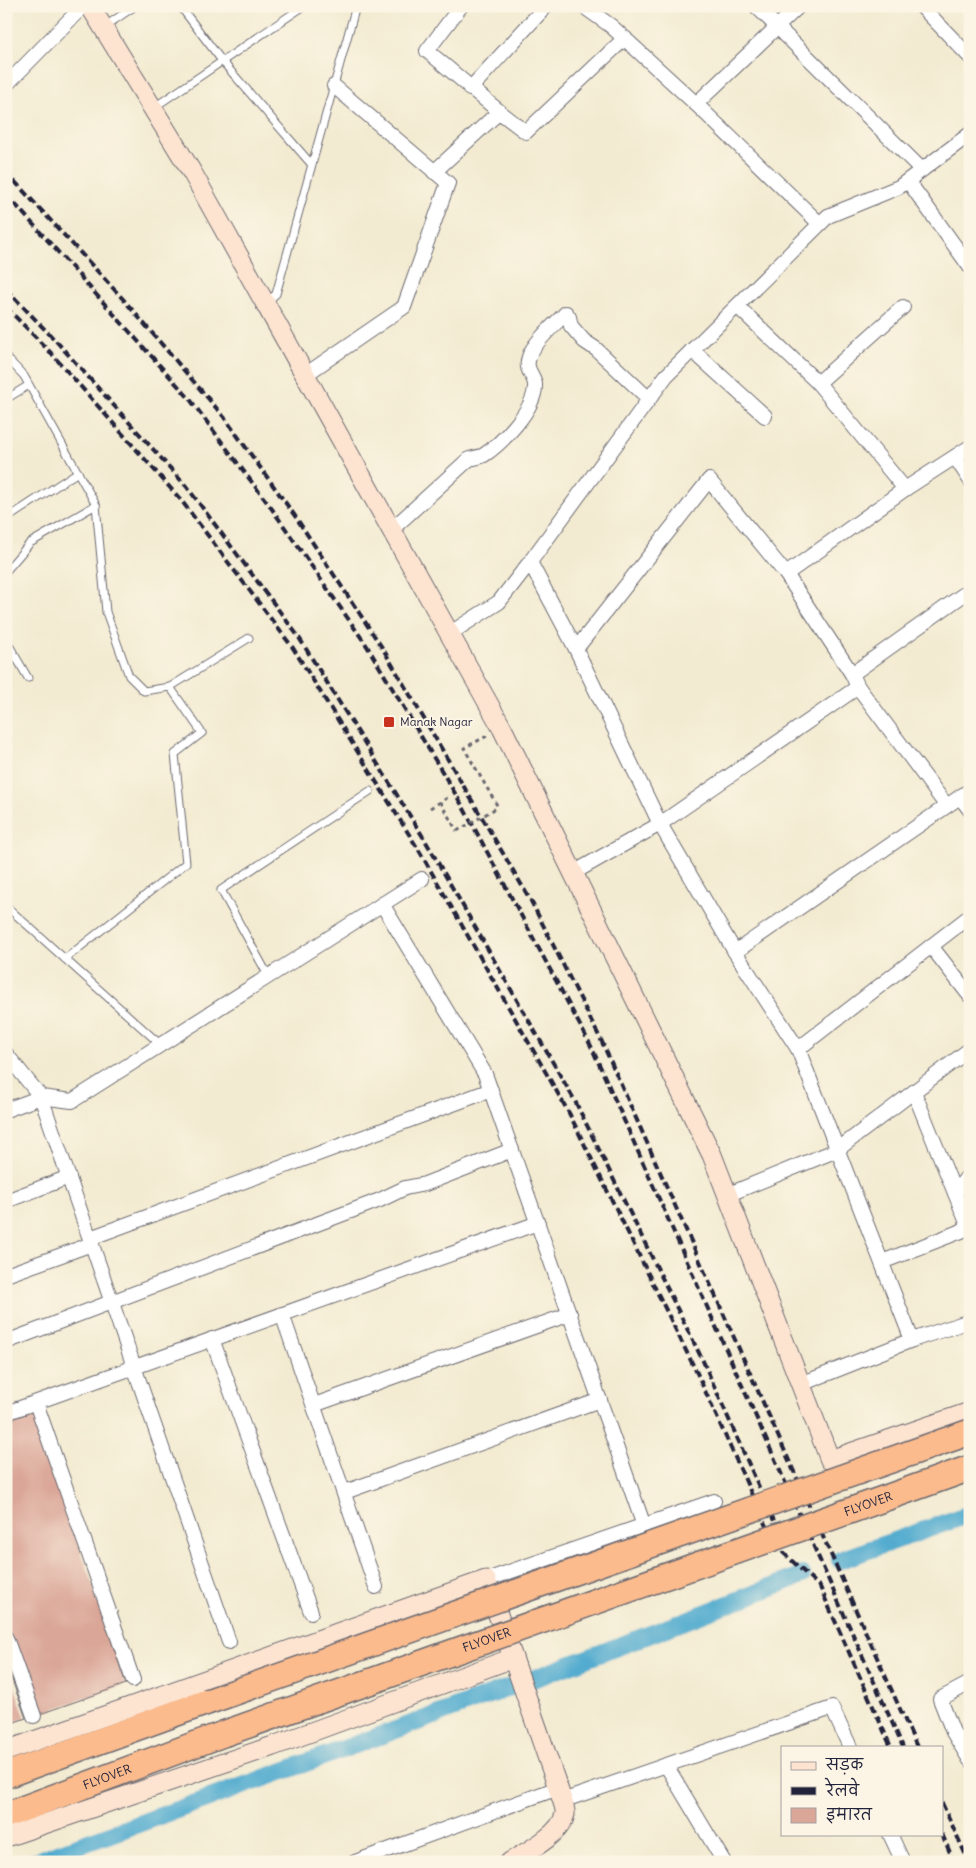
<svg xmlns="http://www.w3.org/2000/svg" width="976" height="1868" font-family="Delius,'Playpen Sans Deva',sans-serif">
	<rect width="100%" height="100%" fill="#fcf5e5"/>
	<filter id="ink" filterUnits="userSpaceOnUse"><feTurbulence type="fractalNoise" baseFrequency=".02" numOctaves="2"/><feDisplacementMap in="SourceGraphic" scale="10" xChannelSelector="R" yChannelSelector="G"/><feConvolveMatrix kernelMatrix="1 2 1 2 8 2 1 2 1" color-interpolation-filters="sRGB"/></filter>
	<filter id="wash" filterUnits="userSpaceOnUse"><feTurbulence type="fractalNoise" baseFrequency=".0096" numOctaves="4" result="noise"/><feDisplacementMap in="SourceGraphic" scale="20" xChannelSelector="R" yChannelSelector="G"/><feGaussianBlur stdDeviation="1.12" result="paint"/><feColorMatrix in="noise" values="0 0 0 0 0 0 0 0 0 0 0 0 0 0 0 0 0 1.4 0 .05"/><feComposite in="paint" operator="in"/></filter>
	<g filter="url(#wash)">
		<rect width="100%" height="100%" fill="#f3ebd1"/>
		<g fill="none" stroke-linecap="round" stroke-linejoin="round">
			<g stroke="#52accf" stroke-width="18">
				<polyline points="840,1560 970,1514"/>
				<path d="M33 1862C290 1769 548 1676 802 1575"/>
			</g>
		</g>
		<g id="blocks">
			<g fill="#daa697">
				<polygon points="34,1411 126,1684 34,1716 6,1632 6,1421"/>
				<polygon points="6,1664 26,1718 6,1725"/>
			</g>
		</g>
	</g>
	<g filter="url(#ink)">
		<use href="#blocks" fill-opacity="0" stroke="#6b6870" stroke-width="1"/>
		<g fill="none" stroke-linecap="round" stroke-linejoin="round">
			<defs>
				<g id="lane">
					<polyline points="180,6 222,61 312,165"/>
					<polyline points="104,27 135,6"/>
					<polyline points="153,108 304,6"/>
					<polyline points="267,302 276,294 356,6"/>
					<polyline points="6,357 24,376 96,505 106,612 129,676 144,691 170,687 249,638"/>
					<polyline points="6,399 29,385"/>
					<polyline points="6,519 78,472"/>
					<polyline points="6,571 30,543 96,505"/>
					<polyline points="6,640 28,678"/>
					<polyline points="7,907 161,1045"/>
					<polyline points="65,959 186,863 175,754 202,733 170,687"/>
					<polyline points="269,977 221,890 370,791"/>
				</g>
				<g id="street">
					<path d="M461 6 427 51C461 78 491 107 526 132L625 38"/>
					<polyline points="583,6 611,26 696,104"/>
					<polyline points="756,6 922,170"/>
					<polyline points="799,6 696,104 820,224"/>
					<polyline points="921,6 970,57"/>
					<polyline points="6,85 83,6"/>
					<polyline points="470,89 546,6"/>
					<polyline points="434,172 499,112"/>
					<polyline points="908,181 970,267"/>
					<polyline points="737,306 818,383 903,307"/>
					<polyline points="692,350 765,416"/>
					<polyline points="305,375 404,307 448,183 334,86"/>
					<polyline points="818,383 905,489"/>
					<polyline points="955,457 970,480"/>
					<path d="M391 530 469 459C474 458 480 457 484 455 502 443 536 408 535 385 535 375 524 371 529 357 533 343 555 324 566 313L569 317 571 326 584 341 596 349 649 399"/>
					<polyline points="530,562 576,649 660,824 735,952 970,790"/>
					<polyline points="786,574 905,489 970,447"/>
					<polyline points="449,634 499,602 530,562 666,376 828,216 899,187 970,134"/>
					<polyline points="852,674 970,590"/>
					<polyline points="858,687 946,805"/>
					<polyline points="960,797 970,810"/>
					<polyline points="573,873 660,824 858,687 852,674 786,574 709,480 576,649"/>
					<polyline points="382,904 485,1074 644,1526"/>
					<polyline points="931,946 970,996"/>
					<polyline points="735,952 798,1049 970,916"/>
					<polyline points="798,1049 912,1340"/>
					<polyline points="6,1054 41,1097 229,1642"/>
					<polyline points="914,1092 970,1230"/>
					<polyline points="6,1110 41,1097 72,1101 422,879"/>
					<polyline points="955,1193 970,1173"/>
					<polyline points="727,1195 837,1150 970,1049"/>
					<polyline points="6,1201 69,1177"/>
					<polyline points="90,1238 491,1090"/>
					<polyline points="882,1262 969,1228"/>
					<polyline points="6,1275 92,1244"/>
					<polyline points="282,1314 376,1587"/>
					<polyline points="212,1339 311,1612"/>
					<polyline points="6,1342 380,1200 405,1188 425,1184 512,1150"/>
					<polyline points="801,1384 912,1340 970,1321"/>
					<polyline points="36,1403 133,1680"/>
					<polyline points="314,1405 570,1314"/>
					<polyline points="6,1413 538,1223"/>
					<polyline points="345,1492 600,1400"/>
					<polyline points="486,1580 714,1501"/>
					<polyline points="6,1638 34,1716"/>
					<polyline points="970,1683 940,1699 953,1732 970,1760"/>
					<polyline points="666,1765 724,1862"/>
					<polyline points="562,1801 832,1708 850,1747"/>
					<polyline points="890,1834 903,1862"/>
					<polyline points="355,1862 558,1788"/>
				</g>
				<g id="secondary">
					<polyline points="90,6 193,174 502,728 712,1155 830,1460 970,1412"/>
					<path d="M6 1751 486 1580 558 1788C560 1795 566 1807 565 1814 561 1835 526 1852 510 1862"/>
					<polyline points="6,1837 273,1746 513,1658"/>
				</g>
				<g id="highway">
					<polyline points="6,1775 207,1702"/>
					<path id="s1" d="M6 1815 223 1734"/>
				</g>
			</defs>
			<use href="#lane" stroke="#6b6870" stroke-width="9"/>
			<use href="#street" stroke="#6b6870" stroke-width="16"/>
			<use href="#secondary" stroke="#6b6870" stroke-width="21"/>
			<use href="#highway" stroke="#6b6870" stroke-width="28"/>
			<g stroke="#6b6870" stroke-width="3" stroke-dasharray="4 4" stroke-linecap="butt">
				<polyline points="487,736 464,748 498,807"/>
				<polyline points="440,802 457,831"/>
				<polyline points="430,808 449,797"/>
			</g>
			<use href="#lane" stroke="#fff" stroke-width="7"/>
			<use href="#street" stroke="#fff" stroke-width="14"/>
			<use href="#secondary" stroke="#fde4d1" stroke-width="19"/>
			<use href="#highway" stroke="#fbbb8d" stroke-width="25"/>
			<g stroke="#22223b" stroke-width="4" stroke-dasharray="8 4" stroke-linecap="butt">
				<polyline points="6,172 123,299 224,417 295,516 383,649 531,901 602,1042 917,1747"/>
				<polyline points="6,194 189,398 272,509 367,646 462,805 591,1046 903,1747"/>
				<polyline points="6,289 56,341 187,487 298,636 425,840 575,1101 703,1361 779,1532"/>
				<polyline points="6,307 51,353 181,500 293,648 420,852 569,1113 697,1373 774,1544 820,1587 891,1747"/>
				<polyline points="942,1803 969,1862"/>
				<polyline points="942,1834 954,1862"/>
			</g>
			<defs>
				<g id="highway-bridge">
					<polyline points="207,1702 970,1432"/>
					<path id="s2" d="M223 1734 970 1468"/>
				</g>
			</defs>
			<use href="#highway-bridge" stroke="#6b6870" stroke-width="28" stroke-linecap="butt"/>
			<polyline stroke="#6b6870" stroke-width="3" stroke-dasharray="4 4" stroke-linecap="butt" points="457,831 498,807"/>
			<use href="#highway-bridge" stroke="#fbbb8d" stroke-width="25"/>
		</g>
	</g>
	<rect fill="#c8321e" stroke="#fcf5e5" stroke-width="2" x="383" y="716" width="12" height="12" rx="2.5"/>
	<g text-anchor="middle" stroke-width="4" stroke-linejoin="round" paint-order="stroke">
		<g font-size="12" fill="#22223b" stroke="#fcf5e5" text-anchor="start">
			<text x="400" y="726">Manak Nagar</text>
		</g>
		<g font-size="12" fill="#22223b" stroke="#fcf5e5">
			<text dy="4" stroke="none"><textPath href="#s2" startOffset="685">FLYOVER</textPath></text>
			<text dy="4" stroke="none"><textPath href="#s2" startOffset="280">FLYOVER</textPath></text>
			<text dy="4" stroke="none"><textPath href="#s1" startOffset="108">FLYOVER</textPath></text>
		</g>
	</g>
	<rect width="976" height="1868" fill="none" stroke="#fcf5e5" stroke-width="25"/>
	<rect x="781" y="1746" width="162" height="90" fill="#fcf5e5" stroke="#a5a1a1"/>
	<rect x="791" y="1762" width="25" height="8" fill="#fde4d1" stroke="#a5a1a1"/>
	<text x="826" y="1770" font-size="15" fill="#22223b">सड़क</text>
	<rect x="791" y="1787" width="25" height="8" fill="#22223b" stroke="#a5a1a1"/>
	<text x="826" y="1796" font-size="15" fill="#22223b">रेलवे</text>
	<rect x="791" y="1808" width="25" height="15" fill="#daa697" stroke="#a5a1a1"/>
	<text x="826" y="1820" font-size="15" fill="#22223b">इमारत</text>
</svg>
